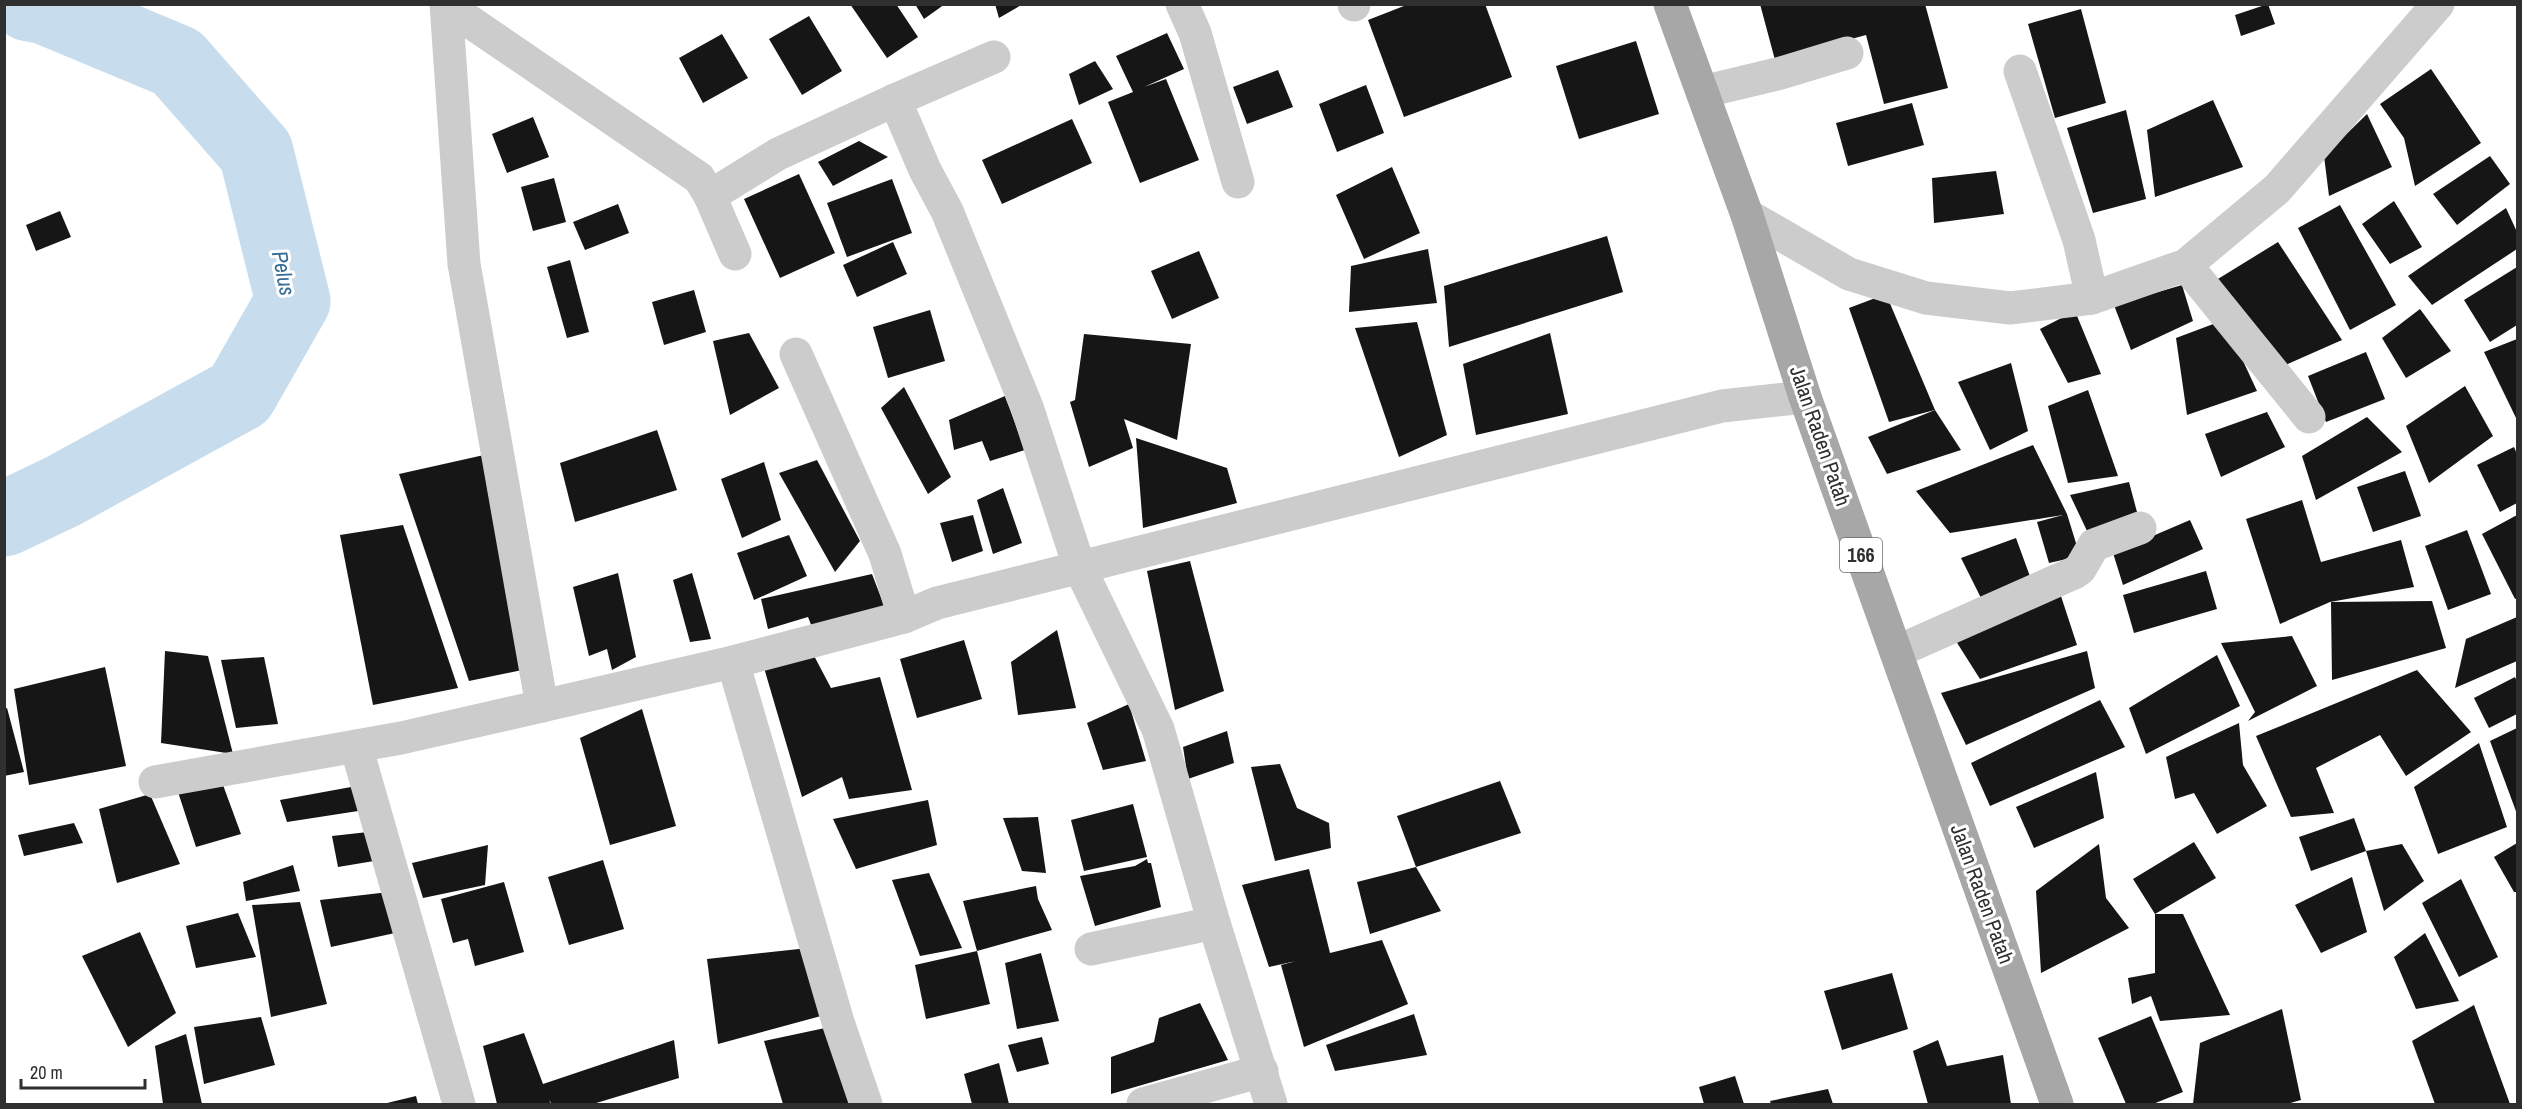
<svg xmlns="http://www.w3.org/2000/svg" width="2522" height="1109" font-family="'Archivo Narrow',sans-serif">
	<rect width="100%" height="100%" fill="#fff"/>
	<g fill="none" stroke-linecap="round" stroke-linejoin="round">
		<polyline stroke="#c7dded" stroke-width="75" points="4,519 63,491 240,394 293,301 256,152 177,62 45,7 29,4"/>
	</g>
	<g fill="#161616">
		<polygon points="850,4 896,4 918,37 887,58"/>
		<polygon points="915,4 945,4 924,19"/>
		<polygon points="995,4 1023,4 999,18"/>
		<polygon points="1409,4 1485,4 1512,77 1404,117 1368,20"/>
		<polygon points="1760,4 1925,4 1948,88 1884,104 1866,35 1775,60"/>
		<polygon points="2268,4 2275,24 2241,36 2235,15"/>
		<polygon points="2081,9 2106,103 2055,118 2028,24"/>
		<polygon points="809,16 842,71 802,95 769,39"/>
		<polygon points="1167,33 1184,69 1144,87 1166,79 1199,160 1140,183 1108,102 1133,92 1116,56"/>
		<polygon points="722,34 748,78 703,103 679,58"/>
		<polygon points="1636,41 1659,114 1579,139 1556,66"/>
		<polygon points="1095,61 1113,89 1079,105 1069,74"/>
		<polygon points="2431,69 2481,143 2415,186 2404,138 2380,104"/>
		<polygon points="1278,70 1293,107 1247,124 1233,87"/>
		<polygon points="1366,85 1384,133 1337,152 1319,104"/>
		<polygon points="2213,100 2243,167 2155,197 2147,130"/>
		<polygon points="1912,103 1924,145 1848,166 1836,123"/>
		<polygon points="2126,110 2146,199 2093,213 2067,128"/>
		<polygon points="2367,114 2392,167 2329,196 2324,156"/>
		<polygon points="533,117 549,157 507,173 492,134"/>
		<polygon points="1072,119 1092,163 1002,204 982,160"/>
		<polygon points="859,141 888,157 833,186 818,162"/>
		<polygon points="2490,156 2510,184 2457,225 2433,194"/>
		<polygon points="1392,167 1420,233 1364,259 1336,195"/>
		<polygon points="1996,171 2004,214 1934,223 1932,178"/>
		<polygon points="799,174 835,253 780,278 744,199"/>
		<polygon points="554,178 566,222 533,231 521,187"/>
		<polygon points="892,179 912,233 847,257 827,203"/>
		<polygon points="2394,201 2422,247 2390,264 2362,224"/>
		<polygon points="618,204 629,233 585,250 573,222"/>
		<polygon points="2340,205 2396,305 2350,330 2298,228"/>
		<polygon points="2506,208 2517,232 2517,249 2432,305 2408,276"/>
		<polygon points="60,211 71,237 36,251 26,225"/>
		<polygon points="1607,236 1623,292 1449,347 1444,286"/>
		<polygon points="893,242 907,274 857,297 843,265"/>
		<polygon points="2278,242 2342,340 2281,367 2213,282"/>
		<polygon points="1428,249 1437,303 1349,312 1351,266"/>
		<polygon points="1199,251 1219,298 1172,319 1151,271"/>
		<polygon points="570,260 589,332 567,338 547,267"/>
		<polygon points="2517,267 2517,325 2490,342 2464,300"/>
		<polygon points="2182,285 2193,321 2131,350 2114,305"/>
		<polygon points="694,290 706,332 664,345 652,302"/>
		<polygon points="1886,294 1935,410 1889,422 1849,308"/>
		<polygon points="2420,309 2451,351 2406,378 2382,338"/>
		<polygon points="930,310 945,361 888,378 873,327"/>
		<polygon points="2075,311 2101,374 2068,383 2040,329"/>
		<polygon points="2224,320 2257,391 2187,415 2176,338"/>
		<polygon points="1417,322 1447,435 1399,457 1355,328"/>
		<polygon points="749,333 779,388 730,415 713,341"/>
		<polygon points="1550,333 1568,414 1476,435 1463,364"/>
		<polygon points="1084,334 1191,344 1177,440 1124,419 1133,448 1089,467 1070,402 1075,400"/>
		<polygon points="2517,339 2517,420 2484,352"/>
		<polygon points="2366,352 2385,399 2326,422 2308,376"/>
		<polygon points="2011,363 2028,431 1990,450 1958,382"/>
		<polygon points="2465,386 2493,436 2429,483 2406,426"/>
		<polygon points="904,387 951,477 928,494 881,408"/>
		<polygon points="2088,390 2118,476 2068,483 2048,406"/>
		<polygon points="1005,396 1025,450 990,461 982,441 954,450 949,420"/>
		<polygon points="1935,410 1961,450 1887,474 1868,437"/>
		<polygon points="2267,412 2285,447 2221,477 2205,434"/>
		<polygon points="2367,417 2402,452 2316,500 2302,456"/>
		<polygon points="657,430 677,490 575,522 560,463"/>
		<polygon points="1136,438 1227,468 1237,503 1143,528"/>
		<polygon points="2033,445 2067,514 2080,556 2049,563 2037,522 2063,515 1950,533 1916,491"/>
		<polygon points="2514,447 2517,454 2517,503 2500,512 2477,465"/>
		<polygon points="493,453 522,670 469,681 399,474"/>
		<polygon points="817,460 860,541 835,572 779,473"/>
		<polygon points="764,462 781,520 742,538 721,479"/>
		<polygon points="2405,471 2421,516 2373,532 2357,487"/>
		<polygon points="2129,482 2137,512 2088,533 2070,495"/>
		<polygon points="1003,488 1022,543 993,554 977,500"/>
		<polygon points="2302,500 2321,562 2401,540 2414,587 2330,602 2280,624 2246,519"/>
		<polygon points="973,515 983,551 952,562 940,523"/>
		<polygon points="2517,515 2517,598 2515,599 2482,534"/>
		<polygon points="2190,520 2203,549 2123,585 2113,553"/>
		<polygon points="403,525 458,688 373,705 340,535"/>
		<polygon points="2467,530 2491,594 2448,610 2425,546"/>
		<polygon points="789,535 807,576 754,600 737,553"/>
		<polygon points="2016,538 2032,582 1985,606 1961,558"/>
		<polygon points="1190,561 1224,691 1175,710 1147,571"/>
		<polygon points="2206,571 2217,609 2134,633 2123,595"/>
		<polygon points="618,573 636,657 612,670 607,649 589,656 573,587"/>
		<polygon points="692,573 711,639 690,642 673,580"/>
		<polygon points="872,574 885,608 814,632 808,617 768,629 761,599"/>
		<polygon points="2058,587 2077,645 1980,679 1954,638"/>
		<polygon points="2432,601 2446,648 2332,680 2331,602"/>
		<polygon points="2517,617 2517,661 2455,688 2466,639"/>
		<polygon points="1057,630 1076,708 1018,715 1011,662"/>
		<polygon points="2292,636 2317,686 2248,721 2255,712 2221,643"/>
		<polygon points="964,640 982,699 917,718 900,659"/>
		<polygon points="811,650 831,688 880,677 912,790 849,799 842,777 802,797 762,661"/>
		<polygon points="165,651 208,656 233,754 161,743"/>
		<polygon points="2087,651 2095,688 1966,745 1941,693"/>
		<polygon points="2217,655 2240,706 2146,754 2129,708"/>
		<polygon points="264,657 278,724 236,728 221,660"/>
		<polygon points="105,667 126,766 29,785 14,689"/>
		<polygon points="2417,670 2471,732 2406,776 2380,735 2316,768 2334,813 2291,817 2256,736"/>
		<polygon points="2515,677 2517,682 2517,714 2489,728 2474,698"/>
		<polygon points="2100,700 2125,747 1990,806 1971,763"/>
		<polygon points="1129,704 1146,761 1103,770 1087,723"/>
		<polygon points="7,708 24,772 4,776 4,709"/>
		<polygon points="642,709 676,826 610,845 580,738"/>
		<polygon points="2239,723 2243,765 2267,806 2217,834 2194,793 2175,799 2166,757"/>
		<polygon points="2517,728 2517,814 2490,741"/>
		<polygon points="1227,731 1234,763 1188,779 1183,747"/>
		<polygon points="2479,743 2507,827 2438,854 2414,787"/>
		<polygon points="1280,764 1297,808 1329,823 1331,848 1275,861 1251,767"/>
		<polygon points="2096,772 2104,818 2034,848 2016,807"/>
		<polygon points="1500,781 1521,833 1416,867 1397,816"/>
		<polygon points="223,785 241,834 196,847 178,792"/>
		<polygon points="362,785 371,809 287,822 280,800"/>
		<polygon points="150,794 180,864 117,883 99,809"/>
		<polygon points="928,800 937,845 856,869 833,819"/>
		<polygon points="1133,804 1147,857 1084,871 1071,820"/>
		<polygon points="1038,817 1046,873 1022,871 1003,818"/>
		<polygon points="2354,818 2366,851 2311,871 2299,837"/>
		<polygon points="74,823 83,843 24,856 18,835"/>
		<polygon points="368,832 374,861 338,867 332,836"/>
		<polygon points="2194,842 2216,878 2155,914 2183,914 2230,1015 2160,1021 2151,996 2132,1004 2128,978 2155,973 2155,914 2133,879"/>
		<polygon points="2517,843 2517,892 2514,892 2494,857"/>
		<polygon points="2099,844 2106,898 2129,928 2041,973 2036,891"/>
		<polygon points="2402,844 2424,881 2384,911 2366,851"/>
		<polygon points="488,845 485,885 423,898 412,863"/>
		<polygon points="1147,859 1148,863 1151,863 1161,907 1095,926 1080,876 1135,866"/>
		<polygon points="603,860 624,929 569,945 548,877"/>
		<polygon points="293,865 300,891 246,901 243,882"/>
		<polygon points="1416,867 1441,911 1370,934 1357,882"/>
		<polygon points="1309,869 1330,953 1382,940 1408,1004 1304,1047 1281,965 1296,961 1269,967 1242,885"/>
		<polygon points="929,873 962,948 920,956 892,880"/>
		<polygon points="2352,877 2367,932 2321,953 2295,905"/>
		<polygon points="2461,879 2498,957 2459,977 2422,903"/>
		<polygon points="504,882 524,952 475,966 468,939 453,943 441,899"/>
		<polygon points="1036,886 1038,899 1052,930 977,951 963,901"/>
		<polygon points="389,892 395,933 331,947 320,900"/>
		<polygon points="300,902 327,1004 271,1017 252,905"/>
		<polygon points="238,913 256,957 196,968 186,926"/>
		<polygon points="140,932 176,1013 128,1047 82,956"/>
		<polygon points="2425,933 2459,1001 2416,1009 2394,957"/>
		<polygon points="808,948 832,1013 718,1044 707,959"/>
		<polygon points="977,951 990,1004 926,1019 915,965"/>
		<polygon points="1041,953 1059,1021 1017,1029 1005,963"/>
		<polygon points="1892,973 1908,1029 1842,1050 1824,991"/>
		<polygon points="1200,1003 1228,1060 1111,1094 1111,1057 1154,1042 1159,1018"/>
		<polygon points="2474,1005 2510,1104 2435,1104 2412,1041"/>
		<polygon points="2282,1009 2301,1100 2287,1104 2193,1104 2200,1043"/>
		<polygon points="1414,1014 1427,1055 1335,1071 1326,1045"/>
		<polygon points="2151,1016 2183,1092 2153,1104 2126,1104 2098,1038"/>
		<polygon points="261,1017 275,1065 204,1084 194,1027"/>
		<polygon points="825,1028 859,1104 783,1104 764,1041"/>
		<polygon points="524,1033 543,1084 674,1040 679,1078 593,1104 552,1104 549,1100 551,1104 497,1104 483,1046"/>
		<polygon points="186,1034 202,1104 163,1104 155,1046"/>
		<polygon points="1042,1037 1049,1064 1017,1072 1008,1045"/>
		<polygon points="1938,1040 1947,1066 2003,1055 2011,1104 1928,1104 1913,1051"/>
		<polygon points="999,1063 1009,1104 972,1104 964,1074"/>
		<polygon points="1735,1076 1744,1104 1704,1104 1699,1087"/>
		<polygon points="1828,1089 1833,1104 1771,1104 1770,1101"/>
		<polygon points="416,1096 418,1104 383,1104"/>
	</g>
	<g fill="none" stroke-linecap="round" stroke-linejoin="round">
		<g stroke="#ccc" stroke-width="33">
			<polyline points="446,4 464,264 542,706"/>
			<polyline points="1182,4 1195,33 1238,182"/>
			<polyline points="1354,5 1354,4"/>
			<polyline points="447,6 699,178 710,196 735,254"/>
			<polyline points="2020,71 2079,240 2092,298"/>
			<polyline points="1702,92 1781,73 1847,53"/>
			<polyline points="895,100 994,57"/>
			<polyline points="710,196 778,154 895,100 925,170 947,211 1027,407 1079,566 1158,729 1214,923 1271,1104"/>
			<polyline points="1747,215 1849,274 1926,298 2010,308 2092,298 2186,265 2277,189 2438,4"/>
			<polyline points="2186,265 2309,417"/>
			<polyline points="796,354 885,554 904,617"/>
			<polyline points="1896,652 2074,573 2080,569 2094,545 2140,528"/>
			<polyline points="733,662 838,1022 866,1104"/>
			<polyline points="356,746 459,1104"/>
			<polyline points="155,782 401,738 542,706 733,662 904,617 937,603 1722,406 1805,397"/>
			<polyline points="1091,949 1214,923"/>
			<polyline points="1143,1104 1262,1071"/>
		</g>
		<polyline stroke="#a7a7a7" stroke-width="33" points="1670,4 1747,215 1805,397 2057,1104"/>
	</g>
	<g text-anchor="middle" stroke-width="6" stroke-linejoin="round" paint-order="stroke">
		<rect fill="#fff" stroke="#6d6d6d" stroke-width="1.5" x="1840" y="538" width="42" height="34" rx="4.5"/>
		<g font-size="20" font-weight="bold" fill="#2f2f2f">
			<text x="1861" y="562">166</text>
		</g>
		<g font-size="21" fill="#2f2f2f" stroke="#fff">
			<text transform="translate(1820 436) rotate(71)" y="7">Jalan Raden Patah</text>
			<text transform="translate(1982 894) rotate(70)" y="7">Jalan Raden Patah</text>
		</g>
		<g font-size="22" font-style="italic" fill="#396e94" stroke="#fff">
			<text transform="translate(284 273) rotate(79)" y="8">Pelus</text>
		</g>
	</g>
	<rect width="2522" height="1109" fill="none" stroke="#2f2f2f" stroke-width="12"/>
	<path d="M21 1079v9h124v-9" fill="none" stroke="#2f2f2f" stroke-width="3"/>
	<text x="30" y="1079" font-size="18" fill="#2f2f2f" stroke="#ffffff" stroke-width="4.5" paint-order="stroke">20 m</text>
</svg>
